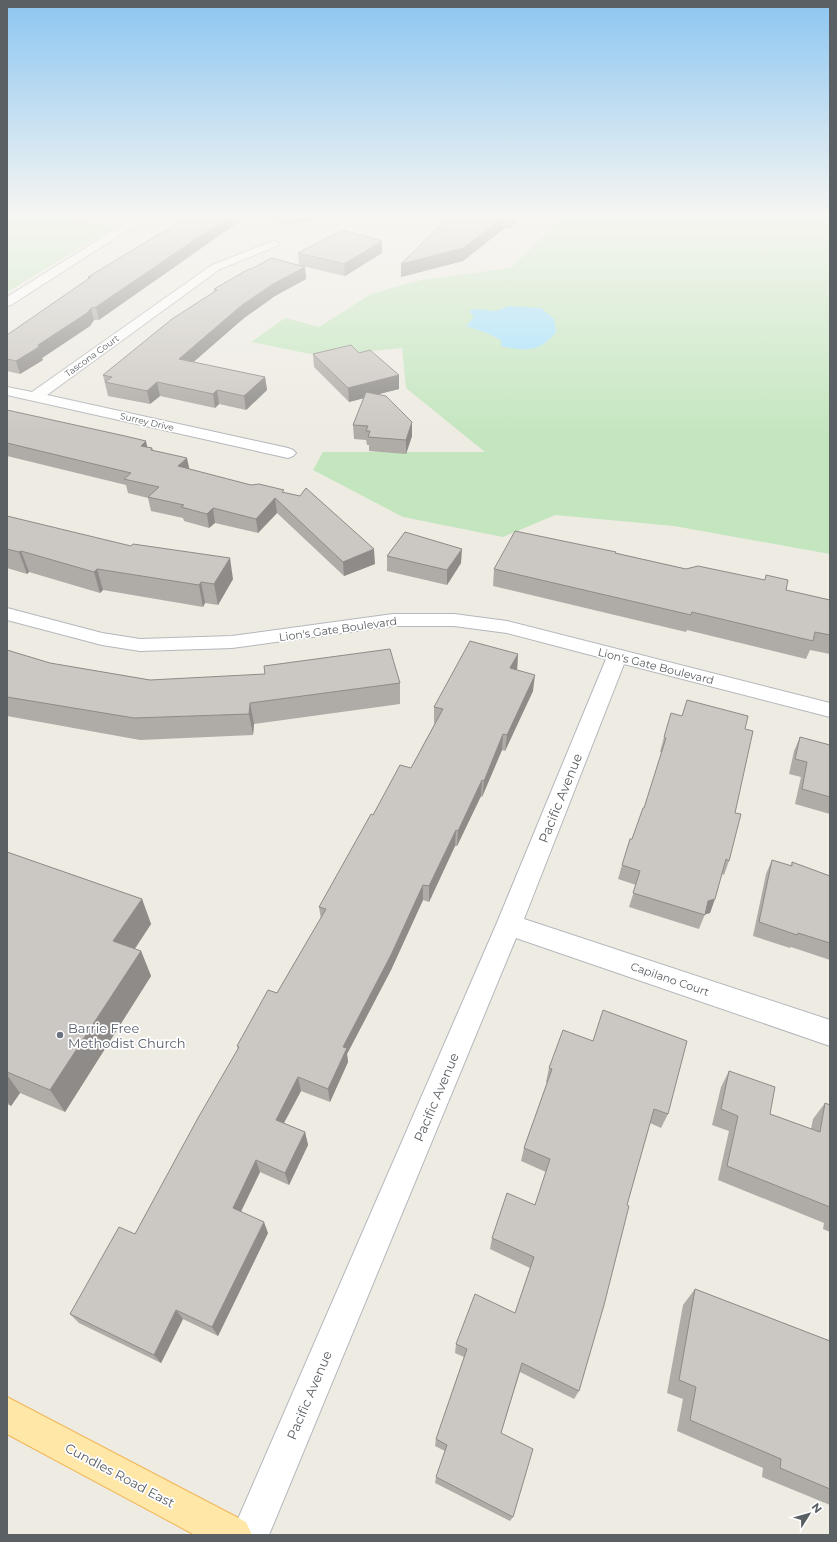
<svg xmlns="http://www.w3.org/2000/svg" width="837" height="1542" font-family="Montserrat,sans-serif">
	<rect width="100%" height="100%" fill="#eeebe3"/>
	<g fill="#c4e6bf">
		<polygon points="7,217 60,217 114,227 7,292"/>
		<polygon points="563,217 830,217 830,554 674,526 555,515 503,537 403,517 313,470 323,452 485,452 406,388 402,348 320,356 251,342 285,318 319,327 371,294 421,280 511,268"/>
	</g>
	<path fill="#a2e1ff" d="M509 306 541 308 554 319 556 332C540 353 525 351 501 346V340L487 333 466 326 474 317 469 311 475 309 496 311Z"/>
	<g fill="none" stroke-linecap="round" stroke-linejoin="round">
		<defs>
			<g id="minor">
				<polygon points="135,217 148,217 11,305 7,306 7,297"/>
				<polygon points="407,217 428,217 427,219 389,228 384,225 385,223"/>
				<polygon points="273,241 277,242 279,244 277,246 220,269 47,395 288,448 293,450 296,453 293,456 288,458 7,395 7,387 32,392 212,265"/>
				<polygon points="7,608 102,633 140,639 232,636 393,614 454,614 507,621 830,703 830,717 624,664 524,919 830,1020 830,1046 516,938 269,1535 231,1535 496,925 606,659 507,633 454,626 393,626 232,648 140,651 102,645 7,620"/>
			</g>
			<polygon id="major" points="7,1397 246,1522 252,1535 195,1535 7,1434"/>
		</defs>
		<use href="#minor" stroke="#b4b7bb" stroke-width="2"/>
		<use href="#major" stroke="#f2b658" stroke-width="2"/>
		<use href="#minor" fill="#fff" fill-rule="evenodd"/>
		<use href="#major" fill="#ffe7a7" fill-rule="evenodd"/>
	</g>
	<g fill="#afaba7">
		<polygon points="183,217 99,320 94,320 90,326 42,358 43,360 20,374 7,371 7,335 89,279 88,277 174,225 174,223"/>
		<polygon points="249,217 328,217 292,224"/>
		<polygon points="462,217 520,217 510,229 505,228 463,261 401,277 401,264"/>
		<polygon points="298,253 382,253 345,276 302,266 305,267 306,279 275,296 244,318 193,362 265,377 267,390 246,410 219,404 215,408 160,396 150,404 108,396 103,375 214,292 214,289 251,269 299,265"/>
		<polygon points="359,353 399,375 399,389 377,394 412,422 412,436 406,454 369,451 369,445 367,445 366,440 354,439 353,425 364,398 349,402 314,367 313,354"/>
		<polygon points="7,410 152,448 153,450 189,469 251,485 284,492 375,564 344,576 277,513 258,533 215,523 209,528 184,521 183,518 151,511 148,498 128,493 126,485 7,456"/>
		<polygon points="7,516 233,579 218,605 205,603 203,607 103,590 100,593 29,572 27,574 7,568"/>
		<polygon points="615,553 686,569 830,600 830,654 810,650 806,659 687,630 686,632 493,586 494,569"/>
		<polygon points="387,556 461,563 447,585 387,571"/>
		<polygon points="7,650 50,663 150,680 400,683 400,704 254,724 253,735 140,740 7,716"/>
		<polygon points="518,654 517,670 533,691 505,751 502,750 482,797 481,796 457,846 455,846 429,902 423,900 391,970 347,1054 348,1062 330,1102 301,1091 284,1123 305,1132 308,1145 289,1185 260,1172 241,1212 268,1233 218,1336 183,1319 161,1363 79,1323 70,1314 135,1234 238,1049 237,1046 277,993 321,919 319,907 373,815 411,768 435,723 434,723 434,707"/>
		<polygon points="745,729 729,861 724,875 722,874 710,913 705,914 699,929 629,907 636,885 618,879 622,865 632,839 644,808 662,752 660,752 664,737"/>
		<polygon points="800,737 830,745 830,814 795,804 801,777 789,774 794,751"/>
		<polygon points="7,852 142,899 151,924 135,949 141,951 151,976 65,1112 20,1093 11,1106 7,1104"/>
		<polygon points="772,860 791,866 792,862 830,876 830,960 791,947 790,948 753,936 766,874"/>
		<polygon points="549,1068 668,1114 661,1128 650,1123 627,1205 579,1391 574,1399 520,1372 501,1433 513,1517 510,1521 435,1483 436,1477 445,1451 435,1446 436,1439 464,1357 455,1353 456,1344 515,1313 530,1268 490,1249 492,1238 535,1205 546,1172 521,1161 524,1148 547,1083 546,1082"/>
		<polygon points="729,1071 770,1114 811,1129 813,1119 825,1103 830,1105 830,1232 823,1229 824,1223 718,1180 729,1131 712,1125 721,1087"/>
		<polygon points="695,1289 830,1341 830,1505 762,1477 763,1468 677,1431 683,1399 667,1393 683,1305"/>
	</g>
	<g fill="#8e8b88">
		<polygon points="228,217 246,217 99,320 96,307"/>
		<polygon points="292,217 328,217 292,224"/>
		<polygon points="504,217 505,217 505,228 463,261 401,277 401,264"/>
		<polygon points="510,217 520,217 510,229"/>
		<polygon points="382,241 382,253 345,276 344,264"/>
		<polygon points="305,267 306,279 275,296 244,318 181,373 179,359 242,305 273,284"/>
		<polygon points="91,308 94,320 90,326 42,358 43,360 20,374 16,361"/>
		<polygon points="399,375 399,389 349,402 348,388"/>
		<polygon points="265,377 267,390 246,410 244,396"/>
		<polygon points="157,382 160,396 150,404 147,391"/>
		<polygon points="217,390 219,404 215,408 213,394"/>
		<polygon points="412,422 412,436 406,454 406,440"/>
		<polygon points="146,441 149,455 141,446"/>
		<polygon points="187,458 190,472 178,466"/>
		<polygon points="275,498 277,513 258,533 256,519"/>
		<polygon points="213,508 215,523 209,528 207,514"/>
		<polygon points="374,549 375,564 344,576 343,562"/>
		<polygon points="462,549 461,563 447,585 447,570"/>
		<polygon points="21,551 29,572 27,574 19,552"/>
		<polygon points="230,558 233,579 218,605 214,584"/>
		<polygon points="97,569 103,590 100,593 94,572"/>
		<polygon points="201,582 205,603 203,607 199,585"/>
		<polygon points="518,654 517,670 510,668"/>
		<polygon points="535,675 533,691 505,751 507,735"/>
		<polygon points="250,703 254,724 253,735 249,714"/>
		<polygon points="503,734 502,750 482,797 484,781"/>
		<polygon points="482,780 481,796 457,846 458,831"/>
		<polygon points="456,830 455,846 429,902 429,886"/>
		<polygon points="423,885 423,900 391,970 347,1054 348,1062 330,1102 328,1089 343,1047"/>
		<polygon points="142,899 151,924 123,966 113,941"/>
		<polygon points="715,899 710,913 703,915 708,901"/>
		<polygon points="141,951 151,976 65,1112 50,1090"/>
		<polygon points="7,1075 20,1093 11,1106 7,1101"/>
		<polygon points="298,1077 301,1091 279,1132 276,1120"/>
		<polygon points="305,1132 308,1145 289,1185 285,1173"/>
		<polygon points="256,1160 260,1172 237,1219 233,1208"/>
		<polygon points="264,1222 268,1233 218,1336 212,1327"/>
		<polygon points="176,1310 183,1319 161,1363 154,1355"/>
	</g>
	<g fill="#cbc7c2" stroke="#8e8b88">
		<polygon points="183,217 228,217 96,307 91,308 87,313 38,345 39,347 16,361 7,359 7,335 91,277 88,277 176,224 174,223"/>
		<polygon points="462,217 504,217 463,248 401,264 448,218 460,219"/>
		<polygon points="342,230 382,241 344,264 298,253"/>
		<polygon points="272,258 305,267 273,284 242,305 179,359 265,377 244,396 217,390 213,394 157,382 147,391 105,382 112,377 103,375 172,319 217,290 214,289 249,269 251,269"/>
		<polygon points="351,345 359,353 370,350 399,375 348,388 313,354"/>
		<polygon points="366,392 386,396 412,422 406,440 368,437 370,431 366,431 368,426 353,425"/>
		<polygon points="7,410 125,436 146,441 141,446 152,448 151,450 187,458 178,466 251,485 259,484 284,490 282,492 300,496 306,488 374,549 343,562 275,498 256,519 213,508 207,514 181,507 184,505 148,497 159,487 124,479 131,473 7,443"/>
		<polygon points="7,516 131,546 133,544 230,558 214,584 201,582 199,585 97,569 94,572 21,551 19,552 7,549"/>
		<polygon points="515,531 616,552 615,553 686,569 698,566 765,580 766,575 788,580 786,590 830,600 830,635 815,632 813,641 692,612 691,615 494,569"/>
		<polygon points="405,532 462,549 447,570 387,556"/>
		<polygon points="470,641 518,654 510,668 535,675 507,735 503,734 484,781 482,780 458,831 456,830 429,886 423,885 391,955 343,1047 347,1048 328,1089 298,1077 276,1120 305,1132 285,1173 256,1160 233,1208 264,1222 212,1327 176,1310 154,1355 70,1314 119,1227 135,1234 198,1118 239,1047 237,1046 268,990 277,993 326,909 319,907 371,814 373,815 400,765 411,768 443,709 434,707"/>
		<polygon points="390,649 400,683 250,703 249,714 134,718 7,697 7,650 50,663 150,680 265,674 264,666"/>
		<polygon points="687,700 748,716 745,729 753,731 735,813 741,814 729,861 726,859 715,899 708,901 705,915 633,893 640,871 622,865 630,839 632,839 643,808 644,808 666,738 664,737 671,713 682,716"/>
		<polygon points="800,737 830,745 830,797 802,789 807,762 795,759"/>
		<polygon points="7,852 142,899 113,941 141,951 50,1090 7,1072"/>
		<polygon points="772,860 792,866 792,862 830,876 830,943 798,933 797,935 759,922"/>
		<polygon points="603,1010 687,1041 668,1114 654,1109 627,1205 629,1206 604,1305 579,1391 522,1363 501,1433 533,1449 513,1517 436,1477 447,1445 436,1439 467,1349 456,1344 475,1294 515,1313 534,1257 492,1238 507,1193 535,1205 550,1159 524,1148 552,1069 549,1068 563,1030 593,1041"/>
		<polygon points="729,1071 775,1087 770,1114 820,1132 825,1103 830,1105 830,1207 727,1166 738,1116 721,1109"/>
		<polygon points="695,1289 830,1341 830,1489 780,1468 781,1459 690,1420 696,1387 679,1380"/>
	</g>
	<linearGradient id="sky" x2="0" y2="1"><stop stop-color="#8cc6f1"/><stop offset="0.5" stop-color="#f7f6f2"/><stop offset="1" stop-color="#f7f6f2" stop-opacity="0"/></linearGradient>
	<rect width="837" height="433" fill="url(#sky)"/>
	<circle fill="#6b7280" stroke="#fff" stroke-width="1.5" cx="60" cy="1035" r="4"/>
	<g text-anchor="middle" stroke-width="3.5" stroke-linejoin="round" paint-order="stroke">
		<g font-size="9" fill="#5b6064" stroke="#fff">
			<text transform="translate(92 356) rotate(-36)" y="3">Tascona Court</text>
			<text transform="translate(147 422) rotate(13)" y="3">Surrey Drive</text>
		</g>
		<g font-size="11" fill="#5b6064" stroke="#fff">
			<text transform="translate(338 629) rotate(-8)" y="4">Lion's Gate Boulevard</text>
			<text transform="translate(656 666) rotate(14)" y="4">Lion's Gate Boulevard</text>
			<text transform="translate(670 979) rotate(19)" y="4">Capilano Court</text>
		</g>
		<g font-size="13" fill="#5b6064" stroke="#fff">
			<text transform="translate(560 798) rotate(-68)" y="5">Pacific Avenue</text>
			<text transform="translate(436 1097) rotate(-67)" y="5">Pacific Avenue</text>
			<text transform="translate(309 1395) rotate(-67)" y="5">Pacific Avenue</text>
			<text transform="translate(120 1475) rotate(28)" y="5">Cundles Road East</text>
		</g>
		<g font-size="13" fill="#5b616d" stroke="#fff" text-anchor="start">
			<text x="68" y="1033">Barrie Free<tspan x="68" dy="15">Methodist Church</tspan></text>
		</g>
	</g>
	<rect width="837" height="1542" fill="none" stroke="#5b6064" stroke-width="16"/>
	<g transform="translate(809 1514) rotate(53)" stroke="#ffffff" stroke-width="3" paint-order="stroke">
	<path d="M0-3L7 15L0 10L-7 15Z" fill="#5b6064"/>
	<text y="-6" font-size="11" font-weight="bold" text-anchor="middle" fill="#5b6064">N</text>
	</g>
</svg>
